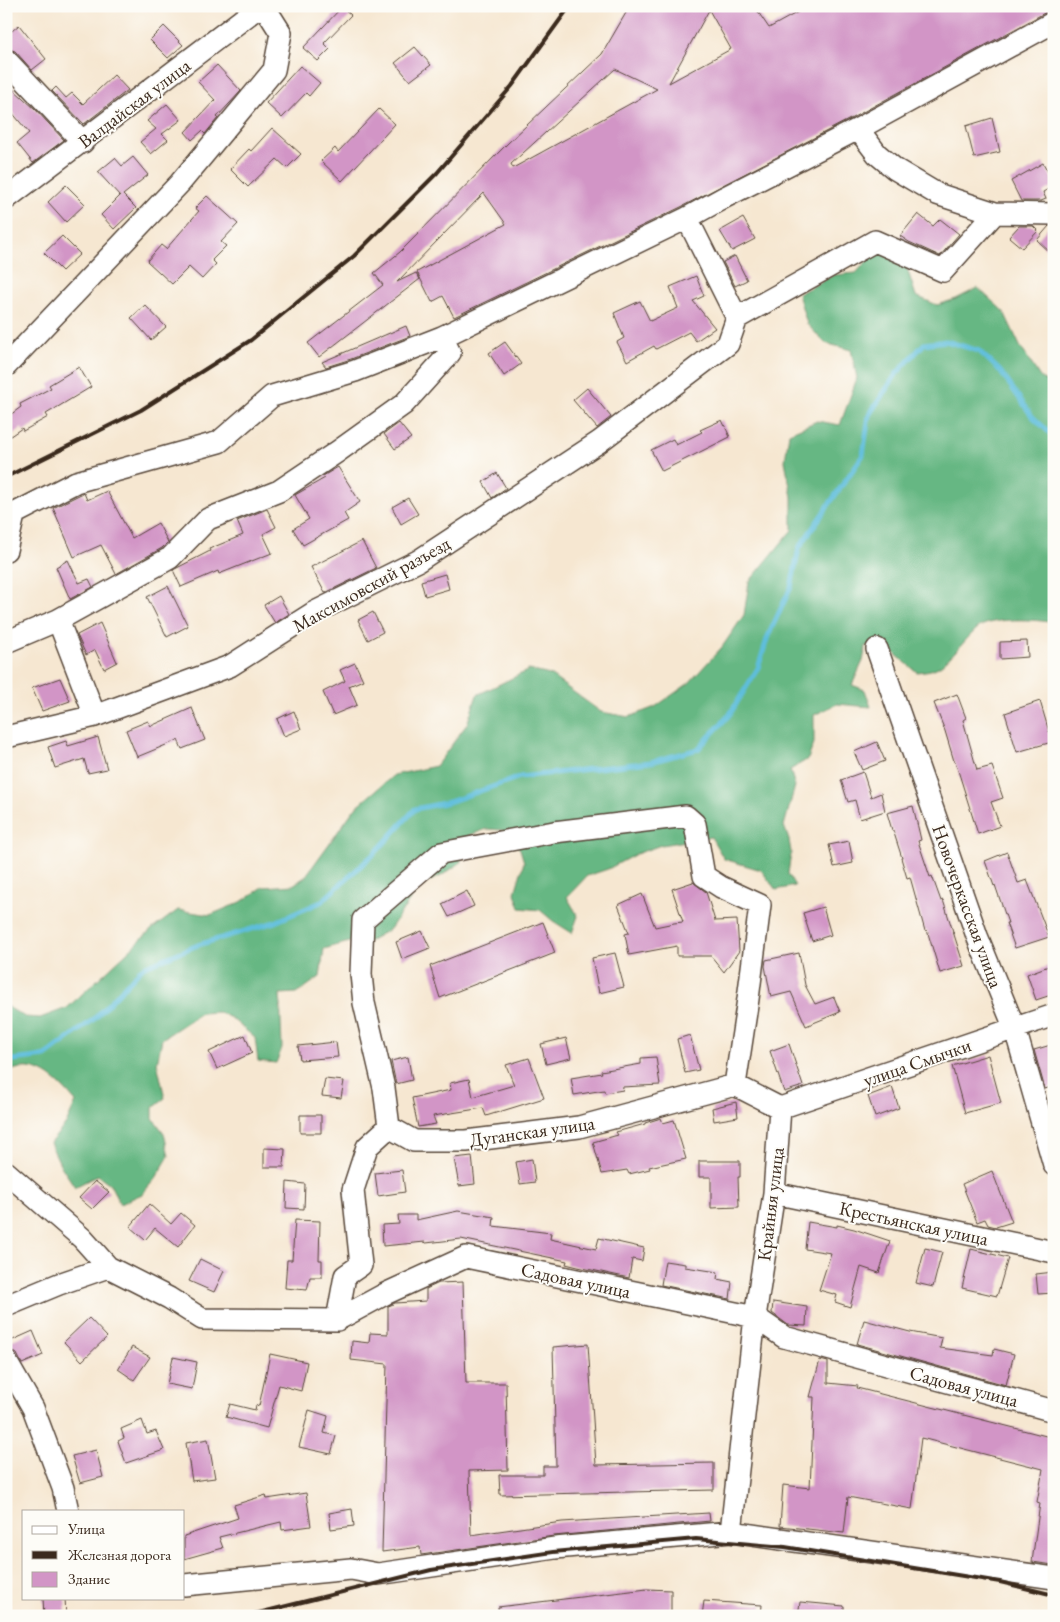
<svg xmlns="http://www.w3.org/2000/svg" width="1060" height="1622" font-family="'EB Garamond',serif">
	<style>
		.forest { fill: #66b783; stroke: #507050 }
		.lines { fill: none; stroke-linecap: round; stroke-linejoin: round }
		.stream { stroke: #5ebedc; stroke-width: 5 }
		.building { fill: #d295c6; fill-rule: evenodd }
		.minor-casing { stroke: #574639; stroke-width: 24 }
		.minor { stroke: #fff; stroke-width: 21 }
		.rail { stroke: #3b2a1e; stroke-width: 4 }
		.labels { text-anchor: middle; stroke-width: 4; stroke-linejoin: round; paint-order: stroke }
		.street-label { font-size: 19px; fill: #3b2a1e; stroke: #fdfcf7 }
	</style>
	<rect width="100%" height="100%" fill="#fdfcf7"/>
	<filter id="ink" filterUnits="userSpaceOnUse"><feTurbulence type="fractalNoise" baseFrequency=".02" numOctaves="2"/><feDisplacementMap in="SourceGraphic" scale="10" xChannelSelector="R" yChannelSelector="G"/><feConvolveMatrix kernelMatrix="1 2 1 2 8 2 1 2 1" color-interpolation-filters="sRGB"/></filter>
	<filter id="wash" filterUnits="userSpaceOnUse"><feTurbulence type="fractalNoise" baseFrequency=".0096" numOctaves="4" result="noise"/><feDisplacementMap in="SourceGraphic" scale="20" xChannelSelector="R" yChannelSelector="G"/><feGaussianBlur stdDeviation="1.12" result="paint"/><feColorMatrix in="noise" values="0 0 0 0 0 0 0 0 0 0 0 0 0 0 0 0 0 1.4 0 .05"/><feComposite in="paint" operator="in"/></filter>
	<g filter="url(#wash)">
		<rect width="100%" height="100%" fill="#f6e7d1"/>
		<!-- forest -->
		<path class="forest" d="M882 245 906 265 916 296 937 305 956 299 978 288 1004 312 1020 346 1040 377 1054 388V623C1037 619 991 617 978 628 968 636 946 665 936 668 931 671 923 671 917 672L895 654 885 641 866 646 863 661 852 685 865 690 871 707 837 704 814 715V743L808 759 790 770 795 786 784 826 789 840 791 852 788 874 795 886 776 890 761 870 724 859 711 837 661 845 636 854 608 869 587 876 567 897 578 916 572 933 553 921 540 910 520 908 515 893 524 862 520 849 502 830 487 829 470 835 460 863 441 876 420 885 390 929 366 943 349 942 324 949 320 977 297 993 280 994 282 1048 276 1063 258 1061 255 1038 231 1018 218 1012 201 1013 162 1039 157 1063 165 1098 153 1107V1118L164 1133 169 1156 156 1178 142 1194 120 1204 110 1184 98 1175 75 1187 61 1166 50 1143 66 1124 76 1102C58 1081 36 1057 6 1073V1006L25 1017 40 1018 67 1008 151 930 178 910 210 915 241 902 263 887 293 885 305 877 355 808 394 775 436 766 467 724 477 695 529 670 550 675 601 712 629 717 655 707 689 683 722 647 744 615 749 582 792 530V497L785 461 789 433 817 421 840 425 857 378 851 350 825 343 807 324 798 294 834 275 856 273Z"/>
		<g class="lines">
			<!-- stream -->
			<path class="stream" d="M6 1058 13 1060 45 1056 94 1019 143 967 198 945 275 922 321 902 377 851 415 809 449 802 520 777 651 762 698 749 730 714 758 668 768 636 791 587 799 548 863 455 869 415 897 373 924 344 946 341 979 351 1000 371 1032 416 1054 437"/>
		</g>
		<g id="blocks">
			<!-- building -->
			<path class="building" d="M630 6H754L769 28 809 6H1054V10L1048 11 852 118 681 207 454 317 443 296 432 302 417 272 506 224 484 193 397 282 416 273 420 279 319 357 308 343 383 285 374 273 400 252 508 143 602 54ZM709 10 731 49 669 83ZM615 69 657 89 513 168 511 164Z
				M342 7 351 15 324 43 330 49 318 61 303 48Z
				M19 25 46 59 32 70 15 51 6 48V36Z
				M164 26 183 45 168 58 150 40Z
				M415 47 431 65 410 81 395 63Z
				M217 65 241 91 217 117 218 118 205 134 202 131 192 140 185 132 215 100 198 82Z
				M300 66 320 83 309 96 306 93 282 118 266 103Z
				M114 75 128 90 84 124 52 91 56 87 66 98 72 93 83 104Z
				M6 79 13 85 11 87 35 109 64 140 33 163 17 143 29 133 6 105Z
				M167 104 181 120 162 134 168 140 151 154 140 142 156 129 147 121Z
				M379 109 395 124 342 181 321 161 335 148 338 152Z
				M992 118 1000 152 974 158 966 126Z
				M272 128 301 154 287 168 277 159 248 187 230 169 249 149 251 151Z
				M133 157 148 175 123 195 136 208 114 229 101 215 120 196 98 172 115 158 122 166Z
				M1043 163 1054 182V186L1043 192 1046 199 1041 201H1021L1011 181Z
				M66 185 85 204 66 222 48 202Z
				M207 196 238 224 221 242 226 246 212 260 216 264 202 279 189 267 172 284 147 261 161 245 166 249 199 211 195 208Z
				M918 214 933 226 940 219 959 234 940 256 909 242 900 236Z
				M743 218 755 239 732 251 720 231Z
				M1019 226H1033L1038 231 1022 248 1009 237Z
				M1049 226H1054V256L1037 240Z
				M62 236 80 254 62 271 44 253Z
				M735 256 747 280 735 286 723 262Z
				M696 276 704 296 693 301 715 328 696 341 689 332 656 349 654 346 627 361 617 342 624 338 614 313 640 301 650 321 678 308 670 287Z
				M145 305 166 327 151 340 131 318Z
				M406 326 410 336 351 359 326 367 322 362Z
				M505 342 521 364 504 376 489 353Z
				M79 367 91 387 46 414 48 417 23 431 22 428 6 439V418L21 407 20 404 51 388 49 385Z
				M587 388 611 417 597 428 573 400Z
				M722 420 730 437 662 471 651 450 673 439 676 445 702 432 700 430Z
				M399 423 411 438 395 449 384 434Z
				M338 467 360 502 344 513 348 520 303 545 293 529 309 519 295 495 325 478 323 476Z
				M497 473 506 488 492 498 483 482Z
				M107 491 132 538 158 523 168 542 162 548 116 574 101 545 74 557 53 508 81 494 84 493 87 500Z
				M408 498 418 514 401 524 392 507Z
				M267 509 276 527 263 534 272 553 219 574 218 571 181 587 173 570 210 551 209 549 243 535 237 521Z
				M362 541 376 568 325 593 311 567Z
				M68 560 79 583 89 579 93 587 70 599 56 567Z
				M445 574 449 589 425 596 421 581Z
				M168 586 188 626 167 637 147 597Z
				M279 596 289 614 275 623 264 605Z
				M373 612 383 632 368 640 358 620Z
				M100 623 117 662 104 669 95 650 86 655 77 635Z
				M1027 641 1028 657 1000 659V642Z
				M355 663 363 680 349 686 357 705 333 715 323 692 345 681 340 670Z
				M60 678 70 701 42 711 32 688Z
				M957 694 966 718 963 720 977 770 992 766 1003 798 991 802 1000 826 978 834 955 761H954L945 731 934 703Z
				M1040 701 1052 742 1017 752 1005 713Z
				M192 708 205 740 182 749 178 740 137 757 126 730 148 721 151 726Z
				M294 711 301 729 284 736 277 719Z
				M98 737 107 769 88 773 84 759 55 768 48 747 66 741 68 746Z
				M877 742 885 761 862 770 854 752Z
				M863 772 871 797 881 793 885 811 860 819 855 800 848 802 841 780Z
				M913 806 921 840 918 841 930 877 932 876 941 901 943 900 964 966 940 973 927 930 925 931 910 877 907 878 901 858H902L893 830H892L887 813Z
				M849 841 853 863 834 867 829 845Z
				M1007 852 1018 883 1027 880 1049 937 1015 948 1006 923H1008L995 885 994 886 985 861Z
				M693 882 706 892 715 921 737 920 739 951 724 972 711 956H677V946L629 955 625 934 629 933 618 905 642 894 655 927 674 923 683 922 672 889Z
				M467 891 474 906 449 917 442 904Z
				M823 907 831 935 812 941 803 913Z
				M543 922 555 953 440 998 430 966Z
				M422 931 430 948 402 959 396 942Z
				M615 953 624 987 599 993 592 958Z
				M799 953 805 985 815 1004 834 997 840 1012 806 1026 791 992 771 997 765 966 766 960Z
				M1054 964V994L1036 1000 1027 974Z
				M245 1035 252 1053 217 1069 209 1052Z
				M690 1035 699 1070 685 1073 677 1039Z
				M566 1038 571 1058 546 1064 541 1044Z
				M336 1042 338 1057 300 1060 298 1046Z
				M789 1044 803 1086 784 1092 770 1051Z
				M1054 1044V1086L1045 1089 1034 1050Z
				M988 1055 1001 1103 965 1113 952 1066Z
				M408 1057 412 1080 396 1084 391 1061Z
				M656 1057 660 1085 622 1087 623 1090 605 1093 604 1090 574 1095 571 1078 602 1073 601 1071 641 1064V1058Z
				M529 1058 544 1098 486 1116 483 1108 433 1116 436 1124 418 1127 412 1098 451 1090 450 1083 469 1079 473 1097 514 1085 506 1065Z
				M325 1079 344 1081 341 1098 322 1096Z
				M892 1087 899 1108 875 1117 868 1096Z
				M736 1102 738 1117 714 1121 712 1108Z
				M300 1115H321V1133H300Z
				M661 1118 663 1123 674 1120 686 1159 649 1167 650 1169 629 1174 627 1170 602 1174 593 1142 618 1135 616 1132 645 1124V1123Z
				M264 1148 285 1149 284 1167H264Z
				M472 1156 475 1184 459 1186 454 1158Z
				M532 1159 535 1182 520 1184 516 1162Z
				M699 1161H740V1177H738L739 1207 711 1208V1177H699Z
				M402 1170 405 1192 378 1196 375 1173Z
				M992 1171 1012 1222 996 1227 988 1225 985 1219 977 1222 962 1184Z
				M95 1181 109 1192 92 1209 79 1198Z
				M287 1182 305 1184 304 1209 286 1208Z
				M149 1204 171 1224 181 1213 195 1225 178 1247 155 1228 145 1240 130 1227Z
				M458 1211 494 1217 493 1226 551 1233 550 1239 596 1249 599 1238 644 1248 642 1261 632 1259 629 1278 578 1267 566 1264 567 1261 461 1239 426 1243 425 1242 383 1246 382 1225 399 1224 398 1215H416V1220Z
				M295 1220 320 1221 319 1260H322V1277H310L307 1290 285 1288 287 1260H292Z
				M808 1222 837 1227V1225L854 1229 890 1241 879 1273 861 1267 850 1307 835 1302 837 1295 819 1290 831 1253 805 1249Z
				M925 1248 942 1252 933 1287 916 1283Z
				M971 1249 1008 1258 997 1296 962 1288Z
				M200 1259 224 1271 214 1292 189 1281Z
				M665 1261 685 1264V1267L718 1272 717 1279 732 1282 730 1299 661 1285Z
				M1054 1272V1293L1038 1294 1036 1274Z
				M463 1282 466 1383H506L508 1470 469 1471 471 1535 562 1522 709 1513 710 1521 554 1536 421 1555 420 1547 382 1552 387 1364 351 1360 352 1341 369 1343 370 1333 388 1334V1306L391 1305 395 1303 426 1301V1289L439 1283Z
				M773 1302 807 1307 806 1326 788 1325 772 1313Z
				M89 1318 107 1337 82 1361 64 1342Z
				M864 1320 910 1332 942 1338 940 1348 993 1355 994 1349 1014 1354 1006 1385 857 1344Z
				M33 1331 43 1355 22 1364 17 1354 9 1349 6 1343Z
				M588 1344 596 1465 714 1463V1490L500 1495 499 1475H543V1466H556L553 1347Z
				M132 1347 150 1357 134 1380 118 1369Z
				M270 1354 307 1362 301 1391 279 1385 267 1428 226 1417 230 1404 255 1410 256 1405 259 1406Z
				M173 1357 197 1362 192 1389 167 1384Z
				M820 1360 828 1362V1383L858 1386 857 1388 1054 1438V1565L1032 1562 1040 1503 1037 1502 1043 1469 921 1438 912 1509 848 1497 844 1533 780 1526 783 1485 810 1488 814 1397H810Z
				M309 1410 328 1416 324 1433 336 1436 331 1454 299 1447Z
				M142 1420 147 1434 156 1431 164 1450 126 1463 118 1441 124 1438 121 1429Z
				M208 1439 215 1478 192 1481 186 1443Z
				M96 1450 103 1477 80 1483 72 1456Z
				M306 1493 311 1526 282 1530 281 1522 219 1537 223 1548 184 1559V1536L238 1518 234 1505 266 1495 267 1499Z
				M352 1509 354 1526 331 1529 329 1513Z
				M647 1589 671 1590V1616H499L498 1607Z
				M43 1598H65L66 1616H44Z
				M704 1601 762 1605 761 1616H702Z
				M800 1602 844 1606V1616H798Z"/>
		</g>
	</g>
	<g filter="url(#ink)">
		<use href="#blocks" fill-opacity="0" stroke="#574639" stroke-width="1"/>
		<g class="lines">
			<defs>
				<path id="minor" d="M6 60 83 142
					M858 129 877 154 895 169 937 194 995 213
					M6 199 260 6
					M687 218 737 318
					M6 366 180 183 274 70 281 33 264 6
					M6 518 76 482 219 442 272 396 355 371 442 337 687 218 725 197 858 129 1054 22
					M6 550 14 515
					M58 620 95 716
					M6 642 58 620 170 558 208 519 279 491 337 452 404 404 450 353 442 337
					M877 649 977 936 1015 1029 1054 1165
					M6 737 95 716 230 666 313 613 418 561 599 442 728 344 737 318 875 241 943 271 995 213 1054 214
					M780 1108 1054 1015
					M389 1127 414 1141H466L579 1127 735 1085
					M6 1172 82 1238 108 1267 169 1298 202 1319 337 1320 385 1294 466 1257 755 1317 784 1337 1054 1411
					M774 1193 1054 1252
					M6 1306 59 1284 108 1267
					M337 1320 345 1276 361 1265 353 1190 367 1147 389 1127 384 1088 364 1003 361 974 363 920 441 853 554 832 686 816 695 824 704 876 721 887 760 905 748 999 735 1085 780 1108 774 1193 755 1317 731 1532
					M6 1361 33 1408 63 1488 68 1511
					M184 1585 351 1569 378 1574 555 1548 731 1532 1054 1578"/>
			</defs>
			<!-- minor casing -->
			<use href="#minor" class="minor-casing"/>
			<!-- minor -->
			<use href="#minor" class="minor"/>
			<!-- rail -->
			<path class="rail" d="M6 477 141 410 251 340 354 256 437 173 512 86 570 6
				M246 1616 431 1570 553 1552 696 1539 785 1547 1000 1582 1054 1595"/>
		</g>
	</g>
	<g class="labels">
		<!-- street labels -->
		<g class="street-label">
			<text transform="translate(134 103) rotate(-37)" y="7">Валдайская улица</text>
			<text transform="translate(371 584) rotate(-29)" y="7">Максимовский разъезд</text>
			<text transform="translate(968 906) rotate(70)" y="7">Новочеркасская улица</text>
			<text transform="translate(917 1062) rotate(-19)" y="7">улица Смычки</text>
			<text transform="translate(532 1131) rotate(-8)" y="7">Дуганская улица</text>
			<text transform="translate(770 1204) rotate(-83)" y="7">Крайняя улица</text>
			<text transform="translate(914 1223) rotate(12)" y="7">Крестьянская улица</text>
			<text transform="translate(576 1280) rotate(12)" y="7">Садовая улица</text>
			<text transform="translate(964 1386) rotate(15)" y="7">Садовая улица</text>
		</g>
	</g>
	<!-- margin -->
	<rect width="1060" height="1622" fill="none" stroke="#fdfcf7" stroke-width="25"/>
	<!-- legend -->
	<rect x="22" y="1510" width="162" height="90" fill="#fdfcf7" stroke="#afa8a0"/>
	<rect x="32" y="1526" width="25" height="8" fill="#ffffff" stroke="#afa8a0"/>
	<text x="68" y="1534" font-size="15" fill="#3b2a1e">Улица</text>
	<rect x="32" y="1551" width="25" height="8" fill="#3b2a1e" stroke="#afa8a0"/>
	<text x="68" y="1560" font-size="15" fill="#3b2a1e">Железная дорога</text>
	<rect x="32" y="1572" width="25" height="15" fill="#d295c6" stroke="#afa8a0"/>
	<text x="68" y="1584" font-size="15" fill="#3b2a1e">Здание</text>
</svg>
